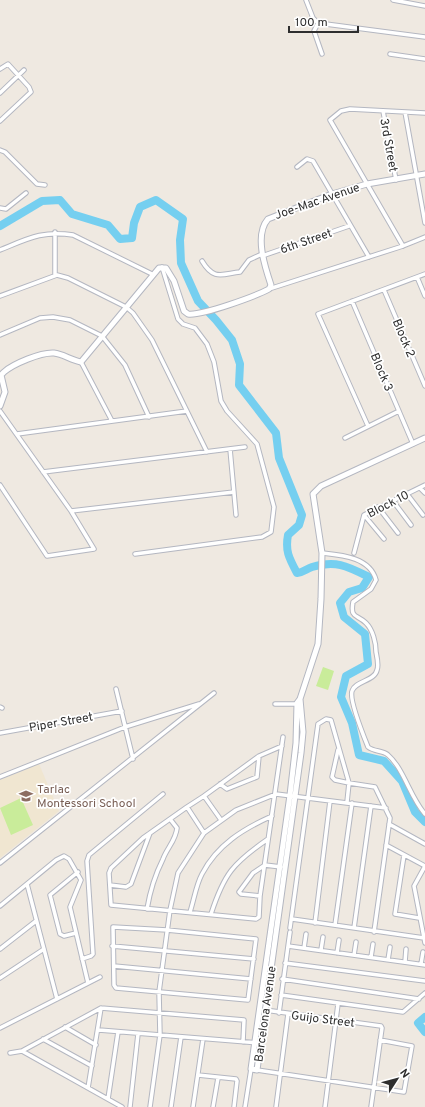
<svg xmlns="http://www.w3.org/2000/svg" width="425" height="1107" font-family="Overpass,sans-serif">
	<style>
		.education { fill: #f0e6d1 }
		.pitch { fill: #c9ec9a }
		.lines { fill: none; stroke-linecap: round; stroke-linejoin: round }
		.river { stroke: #75cff0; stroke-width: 8 }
		.street-casing { stroke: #b4b7c1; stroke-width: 5.5 }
		.secondary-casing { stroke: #b4b7c1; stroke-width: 7 }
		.street { stroke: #fff; stroke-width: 3.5 }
		.secondary { stroke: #fff; stroke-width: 5 }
		.labels { text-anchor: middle; stroke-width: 3.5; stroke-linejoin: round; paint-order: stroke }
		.street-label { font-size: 12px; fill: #2e2e2e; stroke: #fff }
		.education-label { font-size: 12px; fill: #785e54; stroke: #fff; text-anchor: start }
	</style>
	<rect width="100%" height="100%" fill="#efe9e1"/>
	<!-- education -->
	<path class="education" d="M39 764 59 811 0 858V780Z"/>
	<!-- pitch -->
	<path class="pitch" d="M323 667 334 671 328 690 316 686Z
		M21 798 33 825 11 835 0 808Z"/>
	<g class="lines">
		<!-- river -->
		<path class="river" d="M0 226 42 201 60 200 72 214 108 225 120 239 132 238 134 223 140 207 156 200 183 219 180 240 181 263 198 301 216 320 232 340 240 364 239 385 276 433 279 458 302 515 299 525 288 535C285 551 289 558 297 573 304 572 306 569 312 567 336 560 347 566 369 577L362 588 349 592 340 603 344 617 365 634 368 664 346 676 341 697 352 723 359 755 384 761 402 781 415 812 425 822
			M425 1017 418 1023 425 1032"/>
		<defs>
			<path id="street" d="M306 0 313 18 318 23 425 37
				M393 0 425 6
				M318 23 314 31 322 54
				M390 54 425 59
				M0 69 8 64 29 87 31 92 0 121
				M0 93 24 70
				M383 111 396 180
				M405 112 425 223
				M0 150 5 152 37 184 45 185
				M297 167 307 159 313 161 369 257
				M0 208 6 209 26 193
				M403 246 330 120 341 111 350 109 425 113
				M0 250C27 239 43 230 73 235L152 274
				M262 256 349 226
				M202 261C214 281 222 274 240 272L249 260 262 254
				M55 275V232
				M417 277 425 296
				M269 289 403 246 425 237
				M384 290 425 386
				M0 296 57 275 68 278 126 307 133 313 152 340 207 452
				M352 301 413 444
				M0 335 40 318 53 317 70 320 102 336 125 365 149 417
				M81 362 112 421
				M0 411 71 511 94 549 47 556 0 485
				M368 426 318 314 425 274
				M17 434 187 411
				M345 438 399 411
				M230 449 236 515
				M43 472 245 447
				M420 488 425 493
				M407 494 423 515
				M393 501 411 525
				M378 507 398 533
				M71 511 234 492
				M364 515 384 539
				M322 553C341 555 370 557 376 580L371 589 353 602C350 619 357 614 366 623 373 630 376 643 376 652 377 657 379 665 377 670 375 681 355 681 352 691 349 700 364 737 368 747 374 752 383 750 388 755 404 769 410 797 425 814
				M354 553 364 515 425 485
				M135 554 262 537 271 532 274 507 257 444 227 411 221 401 214 362 207 344 195 328 183 324 178 319 162 267
				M116 689 133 759
				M275 704H299
				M0 707 2 708
				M0 733 122 711
				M338 750 332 777 335 780 349 783 347 802
				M0 777 125 727 199 704
				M220 784 227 789 257 777 259 756
				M187 807 204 796
				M221 820 204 796 259 756 282 746
				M389 824 425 844
				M204 833 187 807 143 838 111 868 109 873 111 905 256 919 259 917 260 896 283 737
				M386 845 425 866
				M404 855 395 914 419 918
				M0 863 214 693
				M425 866 414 886 425 943
				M27 884 57 999
				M110 885 126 887 131 884 150 833
				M260 896 241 894 239 892 253 873 265 865 281 867
				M0 906 56 860 64 856 69 859 81 880 70 907 88 983
				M147 909C150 891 155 875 163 859 167 848 176 840 177 828L170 819
				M190 912C194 900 196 885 202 874 217 845 243 829 272 816
				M211 914C224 874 233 863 268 839
				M292 919 424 938
				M315 923 330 801
				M335 925 352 803
				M113 927 167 930 256 939 248 1000 116 988 114 985Z
				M290 928 318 724 326 719 331 720 349 783 375 787 390 818 374 932
				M354 928 371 806
				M76 933 64 936 60 934 50 895 78 872
				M112 946 254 959
				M288 946 290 932
				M304 948 306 934
				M0 949 36 921
				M321 950 323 937
				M337 953 339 940
				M354 955 356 942
				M371 957 373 944
				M82 959 91 956 93 954 87 861 89 855 163 794
				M388 960 390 947
				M405 962 406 949
				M285 963 425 981
				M421 964 423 952
				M114 966 251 979
				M0 978 44 949
				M282 979 419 999
				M281 995 403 1012 425 993
				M265 1010 381 1026 382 1028 371 1107
				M279 1013 288 946 425 965
				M65 1027 96 1045
				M0 1028 100 977
				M99 1030 260 1043
				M43 1039 92 1066
				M22 1051 122 1107
				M10 1053 22 1051 101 1008 244 1020 243 1042
				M257 1070 404 1092 412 1046 380 1040
				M198 1075 236 1079 237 1081 234 1107
				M88 1088 101 1008
				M108 1099 118 1032
				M130 1107 138 1034
				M150 1107 160 1035 159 992 170 910 178 873 204 833 236 810 276 794 386 808
				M171 1107 181 1037
				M193 1107 203 1039
				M213 1107 218 1078
				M245 1107 251 1069
				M276 1107 288 1014
				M325 1107 338 1004"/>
			<path id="secondary" d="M0 406 5 392 1 375 4 372C13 364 41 352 54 353 63 354 71 360 81 362L159 268H166L174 281 184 311 188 314C202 316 256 296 269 289L271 285C265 267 254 235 268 219L332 194 367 184 425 174
				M300 699 303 732 301 753 257 1070 251 1069 290 795 296 743 297 703 300 699 318 644 321 599 322 553 313 494 321 486 425 438"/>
		</defs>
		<!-- street casing -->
		<use href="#street" class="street-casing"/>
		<!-- secondary casing -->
		<use href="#secondary" class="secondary-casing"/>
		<!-- street -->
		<use href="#street" class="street"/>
		<!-- secondary -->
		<use href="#secondary" class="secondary"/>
	</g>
	<!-- icons -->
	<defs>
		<symbol id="school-bare" viewBox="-9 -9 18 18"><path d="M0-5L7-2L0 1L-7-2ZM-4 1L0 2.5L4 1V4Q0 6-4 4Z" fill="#8d6e63" stroke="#fff" stroke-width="2.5" paint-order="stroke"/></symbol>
	</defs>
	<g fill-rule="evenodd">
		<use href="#school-bare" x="16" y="786" width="20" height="20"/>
	</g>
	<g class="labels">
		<!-- street labels -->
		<g class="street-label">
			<text transform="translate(389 145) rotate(80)" y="4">3rd Street</text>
			<text transform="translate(317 201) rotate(-19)" y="4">Joe-Mac Avenue</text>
			<text transform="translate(306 241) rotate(-19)" y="4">6th Street</text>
			<text transform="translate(404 338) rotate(67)" y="4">Block 2</text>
			<text transform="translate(382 372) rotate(67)" y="4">Block 3</text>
			<text transform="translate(388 504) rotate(-27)" y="4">Block 10</text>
			<text transform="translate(61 722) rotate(-10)" y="4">Piper Street</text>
			<text transform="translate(265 1014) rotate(-82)" y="4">Barcelona Avenue</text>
			<text transform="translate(323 1019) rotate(7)" y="4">Guijo Street</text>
		</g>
		<!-- education labels -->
		<g class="education-label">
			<text x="37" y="793">Tarlac<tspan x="37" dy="14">Montessori School</tspan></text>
		</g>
	</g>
	<!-- north arrow -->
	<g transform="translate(397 1079) rotate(54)" stroke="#ffffff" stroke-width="3" paint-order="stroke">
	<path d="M0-3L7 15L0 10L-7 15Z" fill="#2e2e2e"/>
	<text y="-6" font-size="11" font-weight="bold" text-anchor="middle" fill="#2e2e2e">N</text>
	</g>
	<!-- scale -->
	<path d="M289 26v6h69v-6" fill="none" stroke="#2e2e2e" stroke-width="2"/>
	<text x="295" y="26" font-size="12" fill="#2e2e2e" stroke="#ffffff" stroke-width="3" paint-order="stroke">100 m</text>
</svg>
